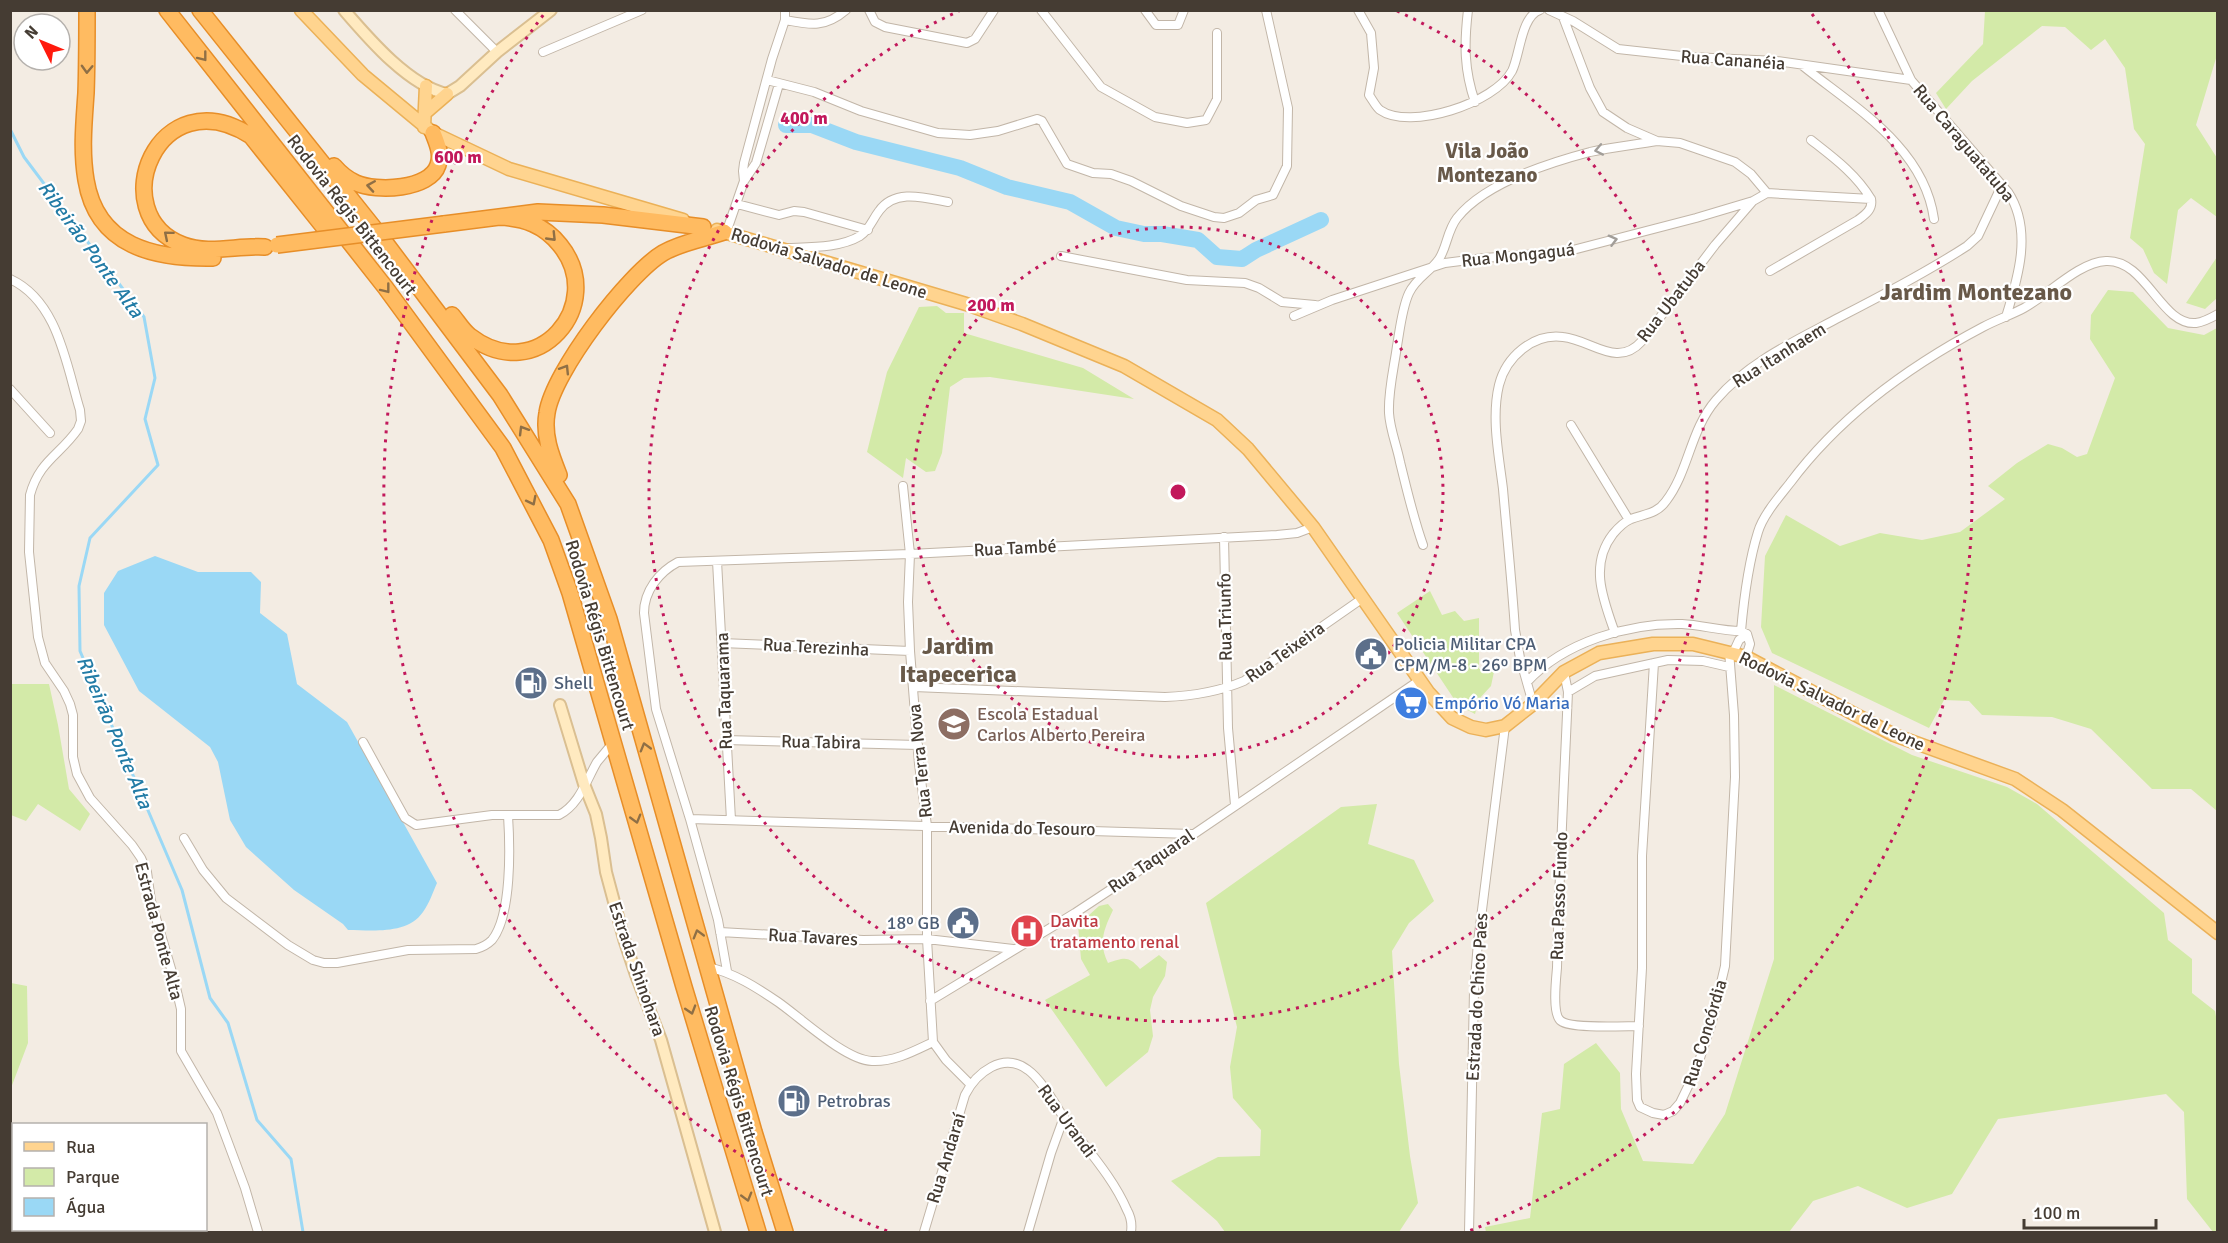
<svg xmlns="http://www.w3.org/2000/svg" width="2228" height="1243" font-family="Signika,sans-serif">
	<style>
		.green { fill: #d3eaa8 }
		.water { fill: #9ad8f5 }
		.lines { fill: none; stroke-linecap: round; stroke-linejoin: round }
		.stream { stroke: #9ad8f5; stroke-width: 3 }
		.river { stroke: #9ad8f5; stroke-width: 16 }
		.street-casing { stroke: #c2b6a8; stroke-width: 10 }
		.secondary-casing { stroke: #dabf91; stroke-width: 14 }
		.primary-casing { stroke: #ebb158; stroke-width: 15 }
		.highway-casing { stroke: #e78e28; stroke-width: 18 }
		.street { stroke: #fff; stroke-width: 8 }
		.secondary { stroke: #ffeac0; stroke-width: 10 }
		.primary { stroke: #ffd48f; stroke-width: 12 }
		.highway { stroke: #ffbb61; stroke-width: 15 }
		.highway-bridge-casing { stroke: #e78e28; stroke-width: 18; stroke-linecap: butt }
		.highway-bridge { stroke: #ffbb61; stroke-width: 15 }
		.oneway { stroke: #8f6f45 }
		.oneway2 { stroke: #a29e99 }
		.ring { fill: none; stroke: #c2185b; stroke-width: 3; stroke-dasharray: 3 6 }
		.labels { text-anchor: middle; stroke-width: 4.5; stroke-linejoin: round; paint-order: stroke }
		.street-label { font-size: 18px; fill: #453c33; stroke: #fff }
		.service-label { font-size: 18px; fill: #4e5e75; stroke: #fff; text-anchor: start }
		.shop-label { font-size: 18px; fill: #366cbe; stroke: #fff; text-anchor: start }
		.education-label { font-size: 18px; fill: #785e54; stroke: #fff; text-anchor: start }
		.health-label { font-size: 18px; fill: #be3a42; stroke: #fff; text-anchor: start }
		.water-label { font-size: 20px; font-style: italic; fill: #237ca6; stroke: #fff }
		.quarter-label { font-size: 21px; font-weight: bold; fill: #685949; stroke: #fff }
		.district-label { font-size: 24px; font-weight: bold; fill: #685949; stroke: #fff }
		.centre { fill: #c2185b; stroke: #fff; stroke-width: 3 }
		.ring-label { font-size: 18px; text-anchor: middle; font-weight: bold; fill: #c2185b; stroke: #fff; stroke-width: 4.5; stroke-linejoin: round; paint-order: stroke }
	</style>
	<rect width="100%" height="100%" fill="#f3ece3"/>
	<!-- green -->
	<path class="green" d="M1985 11H2217V55L2196 125 2217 158V217L2191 198 2178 210 2167 284 2154 273 2143 249 2130 238 2145 144 2134 129 2125 68 2105 39 2091 50 2065 27 2042 26 1972 81 1946 109 1936 93 1983 44Z
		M2217 257V298L2205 309 2186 303Z
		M2108 290 2133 292 2168 328 2204 335 2217 328V811L2191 789H2152L2091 729 2052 717 1982 715 1969 701 1944 700 1929 728 1772 653 1761 627 1765 556 1786 515 1840 546 1880 533 1922 540 1960 532 2005 499 1988 486 2017 463 2048 444 2062 448 2077 457 2087 454 2115 378 2090 339 2091 315Z
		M937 306 946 313H964V333L1083 368 1134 399 990 377 964 378 950 387 942 453 935 471 926 472 906 458 903 478 867 452 887 372 919 307Z
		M1430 591 1442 615 1455 611 1464 621 1479 618V669L1495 667 1491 686 1479 699 1475 714 1458 705 1397 613Z
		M10 684H49L58 725 69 789 90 814 80 831 38 804 26 821 11 815Z
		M1774 685 1912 755 2007 787 2037 804 2164 913 2168 940 2192 959V993L2215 1011 2217 1022V1232H2213L2187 1199 2184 1112 2166 1094 1998 1119 1952 1194 1907 1208 1858 1186 1813 1201 1789 1232H1486L1485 1227 1530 1218 1542 1113 1560 1109 1564 1064 1596 1043 1620 1073 1621 1109 1643 1161 1693 1164 1725 1114 1774 959Z
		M1377 804 1368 844 1414 860 1434 901 1409 923 1392 951 1399 1064 1410 1156 1418 1203 1399 1232H1225L1217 1221 1171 1181 1218 1157 1260 1156 1261 1130 1233 1098 1230 1067 1237 1027 1206 903 1341 807Z
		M1108 904 1113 910C1104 929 1098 943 1108 963 1124 958 1128 955 1140 969L1159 955 1167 962 1165 976 1153 997 1150 1010 1153 1036 1148 1052 1106 1087 1045 1000 1090 975 1081 959 1078 925 1099 906Z
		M11 983 27 986 28 1043 11 1088Z"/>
	<!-- water -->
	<path class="water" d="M155 556 198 572H251L261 582 260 613 287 634 297 684 347 722 437 883C433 892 429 904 423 912 407 935 372 930 348 930L343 924 294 890 246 847 230 820 218 762 210 747 139 691 104 625V593L118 571Z"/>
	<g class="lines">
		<!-- stream -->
		<path class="stream" d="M10 129 24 157 144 317 155 378 145 419 158 465 90 538 79 586 80 651 182 890 210 998 228 1023 257 1120 291 1159 303 1232"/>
		<!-- river -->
		<path class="river" d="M786 125H812L856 142 960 168 1007 187 1070 202 1116 228 1144 234H1162L1198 240 1217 257 1242 259 1256 250 1321 220"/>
		<defs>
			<path id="street" d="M455 10 497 52
				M869 10 875 22 885 27 967 43 975 39 994 10
				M1041 10 1101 87 1155 117 1187 123 1206 120 1217 99V33
				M1145 10 1156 25H1178L1184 10
				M1358 10 1371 33 1374 68 1369 95C1372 99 1376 107 1380 110 1410 131 1495 103 1512 71 1520 55 1521 16 1540 10
				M1468 10C1464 44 1464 70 1475 102
				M1549 10 1573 21 1618 49 1691 57 1777 61 1911 80
				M1878 10 1911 80 2008 192C2033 230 2018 278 2006 317
				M1563 17 1590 88 1603 112 1627 128 1657 141 1680 143 1735 162 1751 174 1767 193
				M785 20C811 25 825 28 846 10
				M543 52 642 10
				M1803 66C1855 108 1924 147 1934 219
				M767 80 814 92 861 111 938 133 970 135 998 131 1037 119 1042 121 1067 164 1093 173 1111 174 1131 181 1181 206 1214 217 1224 218 1239 213 1256 200 1273 195 1287 166 1288 108 1266 10
				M1811 140C1834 158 1856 174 1871 199
				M744 181 756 163 779 84
				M1767 193 1871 199C1873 209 1866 214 1858 220L1770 271
				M737 204 779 215 794 211 804 212 868 230
				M726 233 744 181 743 171 744 163 772 59 785 20V10
				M787 248C810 247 840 248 860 236 870 229 872 220 879 211 895 188 926 198 948 202
				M1061 256 1187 280 1245 283 1259 288 1282 302 1315 305
				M10 279C58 301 66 364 80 410L81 421 78 429C60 455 39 461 30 495L29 552 38 637 45 663 64 691 70 704 73 715V757L77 774 90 798 132 845 141 858 147 872 151 901 174 979 181 1009V1051L217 1113 245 1188 258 1232
				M1294 316 1332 300 1445 263 1484 258 1565 252 1696 218 1753 201
				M10 389 50 433
				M1571 425 1629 520
				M903 486 910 554 908 602 910 651 919 764 927 826V939L933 1042 946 1060 970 1084
				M1224 537 1228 728 1235 805
				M1423 545C1413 517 1407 490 1400 462 1397 446 1390 430 1389 413 1388 391 1394 368 1397 346 1400 329 1402 308 1409 293 1416 278 1430 272 1439 259 1447 247 1447 231 1457 218 1484 184 1548 163 1590 152 1611 147 1634 145 1657 141
				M717 561 731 820
				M1615 633C1603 599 1589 565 1613 534 1618 528 1624 522 1631 519 1644 514 1657 514 1666 501 1689 471 1690 430 1716 400 1748 362 1797 340 1840 317 1883 295 1927 272 1967 246L1978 236 2002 185
				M722 643 910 651
				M1733 653 1739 640 1747 634
				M1746 657 1750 644 1747 634 1741 631C1744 597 1748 564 1758 532 1763 515 1779 497 1790 483 1840 416 1909 366 1983 327 1996 320 2011 315 2024 308 2048 295 2079 262 2106 261 2146 259 2161 326 2196 323 2204 322 2211 318 2218 314
				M1654 663 1642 856V968L1636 1074 1637 1100 1640 1107 1653 1113 1664 1115 1673 1111 1680 1103 1696 1070 1711 1025 1725 966 1735 777 1734 715 1729 651
				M1564 672 1568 692C1564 784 1559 876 1557 968 1556 979 1552 1015 1561 1021 1571 1029 1624 1026 1639 1026
				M1527 682C1564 642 1628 623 1682 624 1702 625 1721 631 1741 631
				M914 687 1165 697C1193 696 1218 692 1244 681L1363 598
				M1568 692 1595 676 1668 660 1703 661 1729 667
				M1533 704 1520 658 1515 630C1512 583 1507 536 1503 489 1499 456 1491 418 1499 385 1506 357 1533 333 1563 337 1592 340 1617 369 1642 341L1715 245 1753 201 1767 193
				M725 740 918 745
				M363 742 405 818 416 825 492 815H559C579 805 586 781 597 762 602 756 607 750 612 744
				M690 819 656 709 644 613C644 591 659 572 678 562L910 554 1277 535 1297 533 1313 527
				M184 838 203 870 226 898 288 945 313 960 324 963H337L408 950 476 949C483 947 487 945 492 940 512 915 510 846 508 815
				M720 932 863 940 927 939 1013 949
				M708 967C734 973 756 987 778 1002 801 1018 845 1060 872 1061 894 1062 914 1051 933 1042
				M727 971 718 920 690 819 1192 834
				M930 1001 1075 913 1169 851 1420 680
				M924 1232 965 1095C976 1073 1003 1051 1028 1070 1041 1079 1055 1104 1064 1118 1085 1147 1113 1177 1127 1210 1131 1217 1132 1225 1131 1232
				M1028 1232 1051 1153 1064 1117
				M1469 1232 1474 991 1478 942 1505 726"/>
			<path id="secondary" d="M344 10C369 39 409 86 447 94L460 86 497 52 551 10
				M560 705 584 784 596 814 601 838 606 872 624 939 636 975 661 1040 715 1232"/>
			<path id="primary" d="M301 10 363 75 433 133 509 169 683 220
				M425 113 447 94
				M424 127 426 86
				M717 230 966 304 1022 324 1124 366 1217 420 1248 449 1313 527 1428 692 1452 718 1471 727 1486 730 1505 726 1533 704 1564 672 1599 653 1653 644H1693L1746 657 1894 735 2015 779 2062 810 2218 933"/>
			<path id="highway" d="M87 10C87 38 87 65 86 93 84 122 81 151 86 180 97 247 155 259 213 258
				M167 10 385 287 503 448 551 540 570 593 684 987 758 1232
				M200 10 378 233 500 395 568 504 609 619 754 1132 785 1232
				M334 166C340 173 347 179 356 183 376 192 430 190 438 165 442 154 437 143 433 133
				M444 224 538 212 603 215 703 227
				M265 247C238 245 209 255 183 245 102 214 158 76 251 136L330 235
				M452 315C458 322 463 331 470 336 537 388 608 304 560 245 544 225 524 218 499 217
				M559 475C551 455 543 435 547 413 553 372 628 274 663 253 682 242 704 239 724 232"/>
		</defs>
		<!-- street casing -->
		<use href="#street" class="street-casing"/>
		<!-- secondary casing -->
		<use href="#secondary" class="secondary-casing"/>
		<!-- primary casing -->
		<use href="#primary" class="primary-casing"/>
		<!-- highway casing -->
		<use href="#highway" class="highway-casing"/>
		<!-- street -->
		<use href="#street" class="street"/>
		<!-- secondary -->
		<use href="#secondary" class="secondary"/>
		<!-- primary -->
		<use href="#primary" class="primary"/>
		<!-- highway -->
		<use href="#highway" class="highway"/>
		<defs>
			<path id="highway-bridge" d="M277 245 444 224"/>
		</defs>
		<!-- highway-bridge casing -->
		<use href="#highway-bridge" class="highway-bridge-casing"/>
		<!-- highway-bridge -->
		<use href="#highway-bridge" class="highway-bridge"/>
	</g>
	<!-- one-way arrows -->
	<defs><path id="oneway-chevron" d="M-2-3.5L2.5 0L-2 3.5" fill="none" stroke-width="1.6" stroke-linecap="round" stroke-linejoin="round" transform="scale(1.5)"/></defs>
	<g class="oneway">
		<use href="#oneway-chevron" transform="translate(203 57) rotate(52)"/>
		<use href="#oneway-chevron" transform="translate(87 69) rotate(92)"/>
		<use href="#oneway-chevron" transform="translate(371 186) rotate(-171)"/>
		<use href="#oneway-chevron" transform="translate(168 235) rotate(-140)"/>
		<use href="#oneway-chevron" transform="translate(552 237) rotate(46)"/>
		<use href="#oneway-chevron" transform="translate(386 289) rotate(52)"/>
		<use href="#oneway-chevron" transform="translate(565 369) rotate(-58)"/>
		<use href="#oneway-chevron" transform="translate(523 430) rotate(-121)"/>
		<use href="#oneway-chevron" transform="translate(532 501) rotate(63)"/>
		<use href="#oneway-chevron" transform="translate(645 747) rotate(-106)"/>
		<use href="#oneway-chevron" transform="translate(636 819) rotate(74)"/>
		<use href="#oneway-chevron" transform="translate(698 934) rotate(-106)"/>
		<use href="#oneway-chevron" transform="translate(691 1010) rotate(73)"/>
		<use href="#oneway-chevron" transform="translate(747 1197) rotate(74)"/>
	</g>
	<g class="oneway2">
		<use href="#oneway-chevron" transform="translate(1599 150) rotate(169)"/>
		<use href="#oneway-chevron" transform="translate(1613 240) rotate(-15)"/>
	</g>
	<!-- distance rings -->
	<g class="ring">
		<circle cx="1178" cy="492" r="265"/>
		<path d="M1397 11A529 529 0 1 1 959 11"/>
		<path d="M887 1231A794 794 0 0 1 544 14M1812 14A794 794 0 0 1 1469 1231"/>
	</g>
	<!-- icons -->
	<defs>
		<symbol id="civic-disc" viewBox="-11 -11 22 22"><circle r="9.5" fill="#5c6f8a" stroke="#fff"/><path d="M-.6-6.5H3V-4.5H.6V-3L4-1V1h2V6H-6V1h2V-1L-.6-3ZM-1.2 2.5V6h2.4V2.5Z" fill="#fff"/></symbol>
		<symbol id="fuel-disc" viewBox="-11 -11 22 22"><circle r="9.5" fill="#5c6f8a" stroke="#fff"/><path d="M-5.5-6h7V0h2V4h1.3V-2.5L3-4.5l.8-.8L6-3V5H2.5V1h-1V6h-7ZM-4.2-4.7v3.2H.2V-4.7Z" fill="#fff"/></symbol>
		<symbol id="supermarket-disc" viewBox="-11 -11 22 22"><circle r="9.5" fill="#3f7fe0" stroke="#fff"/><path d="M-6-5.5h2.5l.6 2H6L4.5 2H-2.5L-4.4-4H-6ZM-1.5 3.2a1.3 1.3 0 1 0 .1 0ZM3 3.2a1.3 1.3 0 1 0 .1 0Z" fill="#fff"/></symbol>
		<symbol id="school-disc" viewBox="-11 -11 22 22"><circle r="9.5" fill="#8d6e63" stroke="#fff"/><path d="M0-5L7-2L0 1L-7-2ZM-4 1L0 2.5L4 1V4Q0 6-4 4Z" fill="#fff"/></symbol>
		<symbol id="hospital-disc" viewBox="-11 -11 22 22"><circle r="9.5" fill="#e0444e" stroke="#fff"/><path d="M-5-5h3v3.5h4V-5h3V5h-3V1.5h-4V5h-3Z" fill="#fff"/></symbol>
	</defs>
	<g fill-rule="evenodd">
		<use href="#civic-disc" x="1352" y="635" width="38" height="38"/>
		<use href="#fuel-disc" x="512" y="664" width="38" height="38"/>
		<use href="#supermarket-disc" x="1392" y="684" width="38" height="38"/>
		<use href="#school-disc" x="935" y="705" width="38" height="38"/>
		<use href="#civic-disc" x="944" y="904" width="38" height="38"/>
		<use href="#hospital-disc" x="1008" y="912" width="38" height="38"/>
		<use href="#fuel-disc" x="775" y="1082" width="38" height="38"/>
	</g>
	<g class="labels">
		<!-- street labels -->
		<g class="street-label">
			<text transform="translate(1733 60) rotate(4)" y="6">Rua Cananéia</text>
			<text transform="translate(1964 143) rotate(50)" y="6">Rua Caraguatatuba</text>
			<text transform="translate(352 215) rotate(52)" y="6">Rodovia Régis Bittencourt</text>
			<text transform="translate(1518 255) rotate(-6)" y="6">Rua Mongaguá</text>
			<text transform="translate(829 263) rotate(17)" y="6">Rodovia Salvador de Leone</text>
			<text transform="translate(1671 301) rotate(-52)" y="6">Rua Ubatuba</text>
			<text transform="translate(1779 355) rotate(-32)" y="6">Rua Itanhaem</text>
			<text transform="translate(1015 548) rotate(-3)" y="6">Rua També</text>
			<text transform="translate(1225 617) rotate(-91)" y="6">Rua Triunfo</text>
			<text transform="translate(600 635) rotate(73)" y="6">Rodovia Régis Bittencourt</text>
			<text transform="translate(816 647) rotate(3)" y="6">Rua Terezinha</text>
			<text transform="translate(1285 652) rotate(-35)" y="6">Rua Teixeira</text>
			<text transform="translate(724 691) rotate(-92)" y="6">Rua Taquarama</text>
			<text transform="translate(1832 701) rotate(26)" y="6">Rodovia Salvador de Leone</text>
			<text transform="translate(821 742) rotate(1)" y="6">Rua Tabira</text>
			<text transform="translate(920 761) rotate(-96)" y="6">Rua Terra Nova</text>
			<text transform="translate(1022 828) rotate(1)" y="6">Avenida do Tesouro</text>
			<text transform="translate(1151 861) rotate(-34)" y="6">Rua Taquaral</text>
			<text transform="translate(1559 896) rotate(-88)" y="6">Rua Passo Fundo</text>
			<text transform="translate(159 931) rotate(75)" y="6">Estrada Ponte Alta</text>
			<text transform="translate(813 937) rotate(3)" y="6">Rua Tavares</text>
			<text transform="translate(637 969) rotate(71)" y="6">Estrada Shinohara</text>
			<text transform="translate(1477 997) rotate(-87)" y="6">Estrada do Chico Paes</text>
			<text transform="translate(1705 1033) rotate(-73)" y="6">Rua Concórdia</text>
			<text transform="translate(739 1101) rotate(73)" y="6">Rodovia Régis Bittencourt</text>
			<text transform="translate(1067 1121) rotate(54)" y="6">Rua Urandi</text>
			<text transform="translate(946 1158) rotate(-73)" y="6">Rua Andaraí</text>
		</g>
		<!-- service labels -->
		<g class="service-label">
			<text x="1394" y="650">Policia Militar CPA<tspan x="1394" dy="21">CPM/M-8 - 26º BPM</tspan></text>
			<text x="554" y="689">Shell</text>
			<text x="940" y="929" text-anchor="end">18º GB</text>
			<text x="817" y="1107">Petrobras</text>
		</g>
		<!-- shop labels -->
		<g class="shop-label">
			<text x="1434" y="709">Empório Vó Maria</text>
		</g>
		<!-- education labels -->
		<g class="education-label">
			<text x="977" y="720">Escola Estadual<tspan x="977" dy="21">Carlos Alberto Pereira</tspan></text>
		</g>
		<!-- health labels -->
		<g class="health-label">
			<text x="1050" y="927">Davita<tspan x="1050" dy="21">tratamento renal</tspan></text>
		</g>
		<!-- water labels -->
		<g class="water-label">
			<text transform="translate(91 249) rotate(54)" y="7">Ribeirão Ponte Alta</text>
			<text transform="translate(115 732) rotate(67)" y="7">Ribeirão Ponte Alta</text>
		</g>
		<!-- quarter labels -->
		<g class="quarter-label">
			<text x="1487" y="158">Vila João<tspan x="1487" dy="24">Montezano</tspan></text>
		</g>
		<!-- district labels -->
		<g class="district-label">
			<text x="1976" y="300">Jardim Montezano</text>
			<text x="958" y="654">Jardim<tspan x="958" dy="28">Itapecerica</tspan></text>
		</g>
	</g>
	<circle cx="1178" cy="492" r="9" class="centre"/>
	<g class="ring-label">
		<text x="804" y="124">400 m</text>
		<text x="458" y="163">600 m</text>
		<text x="991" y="311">200 m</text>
	</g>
	<!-- border -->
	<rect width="2228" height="1243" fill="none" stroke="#453c33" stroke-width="24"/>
	<!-- legend -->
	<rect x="12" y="1123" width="195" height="108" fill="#ffffff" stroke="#b5b1ad" stroke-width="1.5"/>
	<rect x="24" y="1142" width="30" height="9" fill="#ffd48f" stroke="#b5b1ad" stroke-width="1.5"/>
	<text x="66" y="1153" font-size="18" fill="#453c33">Rua</text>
	<rect x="24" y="1168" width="30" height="18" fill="#d3eaa8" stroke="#b5b1ad" stroke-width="1.5"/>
	<text x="66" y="1183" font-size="18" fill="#453c33">Parque</text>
	<rect x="24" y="1198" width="30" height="18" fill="#9ad8f5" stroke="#b5b1ad" stroke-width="1.5"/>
	<text x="66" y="1213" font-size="18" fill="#453c33">Água</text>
	<!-- north arrow -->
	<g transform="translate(42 42) rotate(313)"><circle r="28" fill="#ffffff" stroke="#b5b1ad" stroke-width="1.5"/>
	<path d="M0-4.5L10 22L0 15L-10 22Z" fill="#ff1a0d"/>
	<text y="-9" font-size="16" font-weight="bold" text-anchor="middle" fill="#453c33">N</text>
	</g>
	<!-- scale -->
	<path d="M2024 1219v9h132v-9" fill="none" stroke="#453c33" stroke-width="3"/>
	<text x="2033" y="1219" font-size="18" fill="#453c33" stroke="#ffffff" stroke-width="4.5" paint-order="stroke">100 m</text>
</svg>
